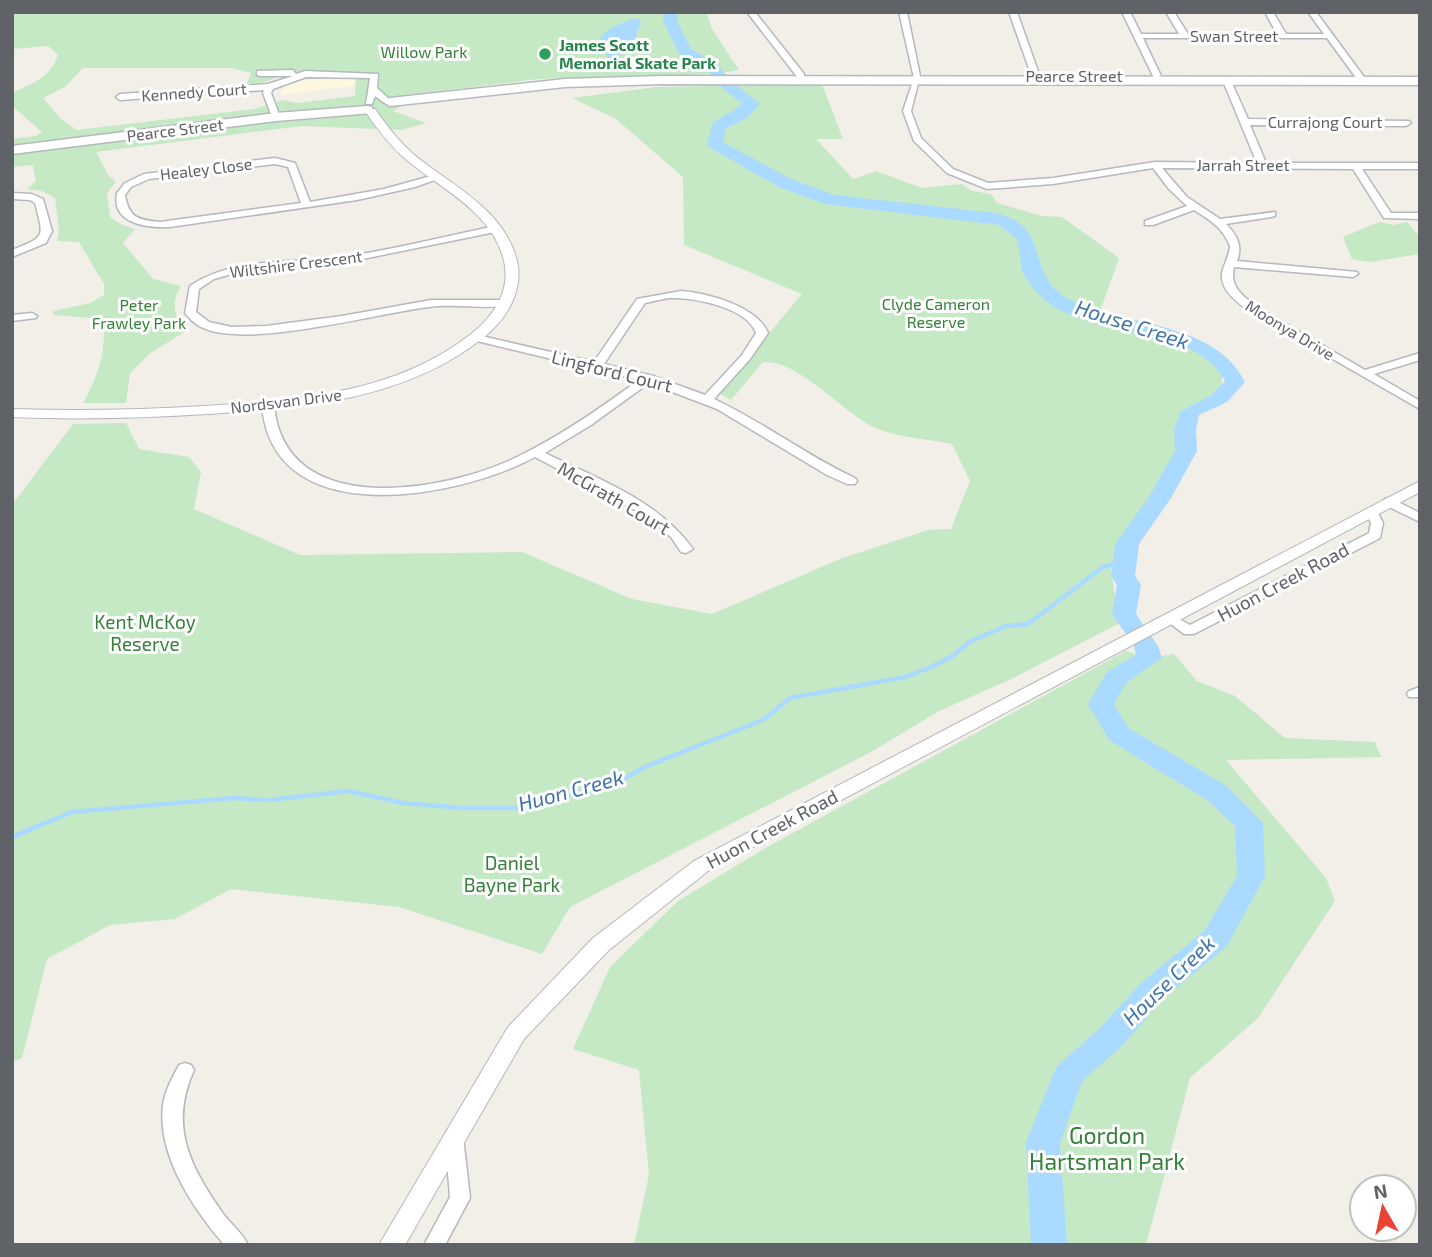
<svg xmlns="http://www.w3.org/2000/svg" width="1432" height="1257" font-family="'Exo 2',sans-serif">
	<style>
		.commercial { fill: #fef7e0 }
		.green { fill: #c5e8c5; fill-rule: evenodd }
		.water { fill: #aadaff }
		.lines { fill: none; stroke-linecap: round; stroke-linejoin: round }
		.stream-far1 { stroke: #aadaff; stroke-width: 4.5 }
		.stream { stroke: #aadaff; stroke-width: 5 }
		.river { fill: #aadaff; fill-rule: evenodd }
		.minor-casing { stroke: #b5b8bc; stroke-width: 3 }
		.tertiary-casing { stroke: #b5b8bc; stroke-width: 2 }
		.secondary-casing { stroke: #b6babf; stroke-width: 3 }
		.minor { fill: #fff; fill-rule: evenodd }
		.tertiary { fill: #fff; fill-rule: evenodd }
		.secondary { fill: #fff; fill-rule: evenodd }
		.leisure-dot { fill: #2e9e5b; stroke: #fff; stroke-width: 2.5 }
		.labels { text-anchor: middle; stroke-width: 6; stroke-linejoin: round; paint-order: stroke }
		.far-street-label { font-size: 16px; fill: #5f6368; stroke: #fff }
		.far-leisure-label { font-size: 16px; font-weight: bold; fill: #27864d; stroke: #fff; text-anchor: start }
		.far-park-label { font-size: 16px; fill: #348238; stroke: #fff }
		.street-label { font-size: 19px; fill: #5f6368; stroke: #fff }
		.park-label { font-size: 19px; fill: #348238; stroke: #fff }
		.water-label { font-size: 21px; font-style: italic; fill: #4174aa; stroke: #fff }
		.near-park-label { font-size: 23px; fill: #348238; stroke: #fff }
	</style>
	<rect width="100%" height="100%" fill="#f1efe8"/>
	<!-- commercial -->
	<path class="commercial" d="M356 76 354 86 281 95 284 85 293 81Z"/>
	<!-- green -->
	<path class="green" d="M22 12H706L712 29 739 70 717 74 538 79 406 95 400 107 393 111 426 123 402 130 302 126 96 152 109 176 116 182 107 193 110 217 122 225 135 229 123 243 153 279 181 286C171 301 172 321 189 329L149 354 130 373 126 403H83C98 376 105 355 104 325L91 318 53 315V311L90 303 104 295V284L79 242 57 241 59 230 55 198 42 191 27 189 36 181 33 165 12 167V139L36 136 42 132 12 106V93C33 83 50 78 58 55L48 46 12 49V15ZM83 68H232L251 73 247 83H262L286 74 356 73 355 96 297 103 283 100 254 109 77 130 60 118 43 98 65 87Z
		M822 84 843 139H816L853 179 876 171 922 188 962 184 972 191 991 194 997 203 1042 216 1062 217 1119 258 1099 314 1215 357 1223 364 1221 392 1195 414 1164 483 1143 509 1111 568 1117 611 1124 621 1009 680 939 711 871 752 570 907 542 954 399 907 231 889 175 919 110 925 47 959 22 1058 12 1062V505L73 424 126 423 139 449 189 457 201 472 194 509 300 555 522 552 632 599 712 614 840 559 928 530 951 529 970 481 952 444C929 439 901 438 878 429 846 416 799 359 763 362L731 400 719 393 802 294 684 245 683 177 616 119 572 98 656 87Z
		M1379 222 1393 225 1407 222 1420 237V254L1370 262 1352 259 1343 237Z
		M1126 651 1149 658 1174 654 1197 681 1235 696 1285 738 1375 742 1381 757 1226 760 1326 878 1335 901 1258 1018 1190 1078 1146 1245H634L649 1175 639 1070 573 1049 610 967 678 901 769 846Z"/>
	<!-- water -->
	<path class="water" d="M635 18 641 21 635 40 620 48V64L612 67 599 38 612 27Z"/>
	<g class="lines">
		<!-- stream-far1 -->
		<path class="stream-far1" d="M41 825 72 812 233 798 269 800 348 791 403 803 463 808H522L616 783 647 766 763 720 790 698 905 677 929 668 954 655 969 642 1006 626 1028 624 1103 567 1125 561"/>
		<!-- stream -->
		<path class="stream" d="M12 837 45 823"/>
		<!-- river -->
		<path class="river" d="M664 12H678L677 21 691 49 717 64 731 81 760 104 747 118 726 128 723 142 791 179 834 195 996 213C1049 226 1027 264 1058 292 1068 301 1083 305 1096 310 1147 326 1219 329 1245 382L1227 402 1199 415 1196 430 1197 451 1171 498 1139 544 1135 576 1141 585 1136 614 1158 646 1162 658 1126 683 1114 704 1128 728 1227 786 1263 823 1265 876 1227 946 1163 999 1121 1047 1082 1081 1060 1143 1067 1245H1031L1026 1143 1053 1074 1058 1065 1099 1029 1141 983 1205 930 1237 876 1235 826 1207 800 1109 740 1088 704 1107 672 1136 655 1134 646 1112 614 1117 585 1111 576 1115 544 1149 497 1175 451 1174 430 1180 412 1213 394 1225 381C1197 324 1090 339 1045 300 1037 294 1026 280 1022 270 1019 260 1021 249 1016 238L999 225 825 204 779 187 709 147 707 144 713 123 743 104 721 87 707 70 680 55 663 21Z"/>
		<defs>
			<path id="minor" d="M747 12H755L804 74V78H798Z
				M899 12H907L920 76 911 111 921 138 953 169 988 183 1053 178 1155 162 1257 163 1223 81 1227 78 1231 81 1248 119 1409 121 1411 123 1406 126 1250 125 1266 163H1420V169H1362L1391 213H1420V219L1384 218 1353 169 1162 168 1187 197 1220 219 1275 212V216L1271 217 1226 224C1237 235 1243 246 1237 261L1357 272 1358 274 1353 277 1234 267C1229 287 1243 296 1257 307L1365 370 1420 353V360L1374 374 1420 401V409L1249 311C1236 301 1217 288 1223 269 1226 261 1229 255 1230 246 1223 228 1210 220 1194 210L1153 225H1145V221L1187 206 1169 189 1153 168 1053 184 987 189 947 173 914 141 903 111 914 78Z
				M1009 12H1017L1040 77 1039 79 1032 77Z
				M1122 12H1130L1141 34H1179L1166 12H1174L1188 34H1277L1265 12H1273L1286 34H1324L1308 12H1316L1364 77 1357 79 1327 38H1143L1161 76 1154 78Z
				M293 70 296 74 305 71 378 74 377 88 390 100 383 102 375 96 372 104H366L370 78 306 77 273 89 271 93 280 117 276 120 272 117 263 93 264 90 120 100 116 97 120 94 268 84 293 76H260L257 75V71Z
				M275 158 295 163 310 202 384 189 438 174 443 177 415 187 357 200 170 227C147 228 111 224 117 193L125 183 144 174ZM275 164 288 167 301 203 160 222C138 220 129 218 125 195L131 187 149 179Z
				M12 193 32 194 43 199 52 231 46 243 12 257V250C46 236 44 238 35 203L30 200 12 199Z
				M496 226 500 227V231L343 263 239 272 214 279 199 289 196 312 209 322 232 327 266 326 342 316 431 300H506L510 301V305C484 310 456 303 429 307 377 313 246 350 201 327 195 324 189 318 185 313L190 286C234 256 292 264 342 257 394 250 445 236 496 226Z
				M681 291C707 293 757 306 768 333L750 359 714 399C763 422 806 455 855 478L857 481 855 484H847L827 475 717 409 649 383 591 425 545 453C596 478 658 500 693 549L686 553 681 552 671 537 655 523 635 510 535 457C459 498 272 534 262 405L268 401 274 405C284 521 446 492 517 457 561 436 600 408 639 380L473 340V336L477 335 594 362 637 299ZM668 298C693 297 747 307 756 333L742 355 705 395 653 376 604 364 645 303Z
				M32 313 37 316 36 318 12 321V315Z
				M1390 498 1420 513V522L1385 505 1384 502 1385 499Z
				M1371 508 1376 509 1383 523 1380 538 1194 634H1184L1163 618 1170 614 1190 625 1369 533 1371 523 1365 512Z
				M1420 687V697H1409L1407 694 1409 691Z
				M185 1063 191 1065 194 1070C168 1127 191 1168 224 1215 232 1225 243 1234 248 1245H224L222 1242C192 1207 157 1154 163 1105 165 1091 172 1078 179 1065Z
				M454 1129 461 1131 463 1137 470 1198 445 1245H424L450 1197 445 1137 447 1131Z"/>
			<path id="tertiary" d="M367 109H375C386 125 398 140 412 153 450 185 504 208 517 261 524 291 506 320 483 338 405 400 303 408 208 414 143 418 77 420 12 417V409C76 411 140 410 204 406 297 400 395 394 471 334 494 316 511 291 504 261 492 210 438 188 402 156 388 143 376 127 365 111Z
				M1420 481V492L708 871 609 950 524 1039 405 1245H379L508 1027 593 938 694 861Z"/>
			<path id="secondary" d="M663 76 1420 77V85L663 84 565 87 390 106 383 102 390 98 565 79Z
				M367 106 372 107V113L276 121 12 154V146L276 113Z"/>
		</defs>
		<!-- minor casing -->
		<use href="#minor" class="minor-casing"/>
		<!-- tertiary casing -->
		<use href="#tertiary" class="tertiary-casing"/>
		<!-- secondary casing -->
		<use href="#secondary" class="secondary-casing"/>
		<!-- minor -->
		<use href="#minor" class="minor"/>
		<!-- tertiary -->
		<use href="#tertiary" class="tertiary"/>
		<!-- secondary -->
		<use href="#secondary" class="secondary"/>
	</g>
	<!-- markers -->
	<circle class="leisure-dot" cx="545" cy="54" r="7"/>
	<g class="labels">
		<!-- far-street labels -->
		<g class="far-street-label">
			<text x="1234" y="42">Swan Street</text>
			<text x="1074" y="82">Pearce Street</text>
			<text transform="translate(194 92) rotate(-4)" y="6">Kennedy Court</text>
			<text x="1325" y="128">Currajong Court</text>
			<text transform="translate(175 130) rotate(-7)" y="6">Pearce Street</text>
			<text x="1243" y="171">Jarrah Street</text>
			<text transform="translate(206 169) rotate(-7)" y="6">Healey Close</text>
			<text transform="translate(296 264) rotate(-7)" y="6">Wiltshire Crescent</text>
			<text transform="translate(1290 330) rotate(31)" y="6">Moonya Drive</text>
			<text transform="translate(286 401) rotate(-7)" y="6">Nordsvan Drive</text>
		</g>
		<!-- far-leisure labels -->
		<g class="far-leisure-label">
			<text x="559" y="51">James Scott<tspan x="559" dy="18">Memorial Skate Park</tspan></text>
		</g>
		<!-- far-park labels -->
		<g class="far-park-label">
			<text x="424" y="58">Willow Park</text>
			<text x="936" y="310">Clyde Cameron<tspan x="936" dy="18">Reserve</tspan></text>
			<text x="139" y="311">Peter<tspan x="139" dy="18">Frawley Park</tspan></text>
		</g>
		<!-- street labels -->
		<g class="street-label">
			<text transform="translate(612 371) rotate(14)" y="7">Lingford Court</text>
			<text transform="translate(614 498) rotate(30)" y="7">McGrath Court</text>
			<text transform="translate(1283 582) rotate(-28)" y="7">Huon Creek Road</text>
			<text transform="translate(772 829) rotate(-28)" y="7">Huon Creek Road</text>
		</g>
		<!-- park labels -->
		<g class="park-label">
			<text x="145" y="629">Kent McKoy<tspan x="145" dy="22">Reserve</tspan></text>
			<text x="512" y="870">Daniel<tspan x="512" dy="22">Bayne Park</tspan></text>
		</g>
		<!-- water labels -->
		<g class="water-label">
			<text transform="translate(1132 325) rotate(18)" y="7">House Creek</text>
			<text transform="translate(571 791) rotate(-15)" y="7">Huon Creek</text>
			<text transform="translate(1169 981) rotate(-44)" y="7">House Creek</text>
		</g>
		<!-- near-park labels -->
		<g class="near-park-label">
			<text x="1107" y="1144">Gordon<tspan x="1107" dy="26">Hartsman Park</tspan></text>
		</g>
	</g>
	<!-- border -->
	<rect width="1432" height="1257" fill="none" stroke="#5f6368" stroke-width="28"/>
	<!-- north arrow -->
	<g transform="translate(1383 1208) rotate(351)"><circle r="33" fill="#ffffff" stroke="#bfc1c3" stroke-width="2"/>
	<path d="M0-5L12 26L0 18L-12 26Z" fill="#ea4335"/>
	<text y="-10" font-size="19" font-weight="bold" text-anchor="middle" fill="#5f6368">N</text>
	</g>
</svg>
